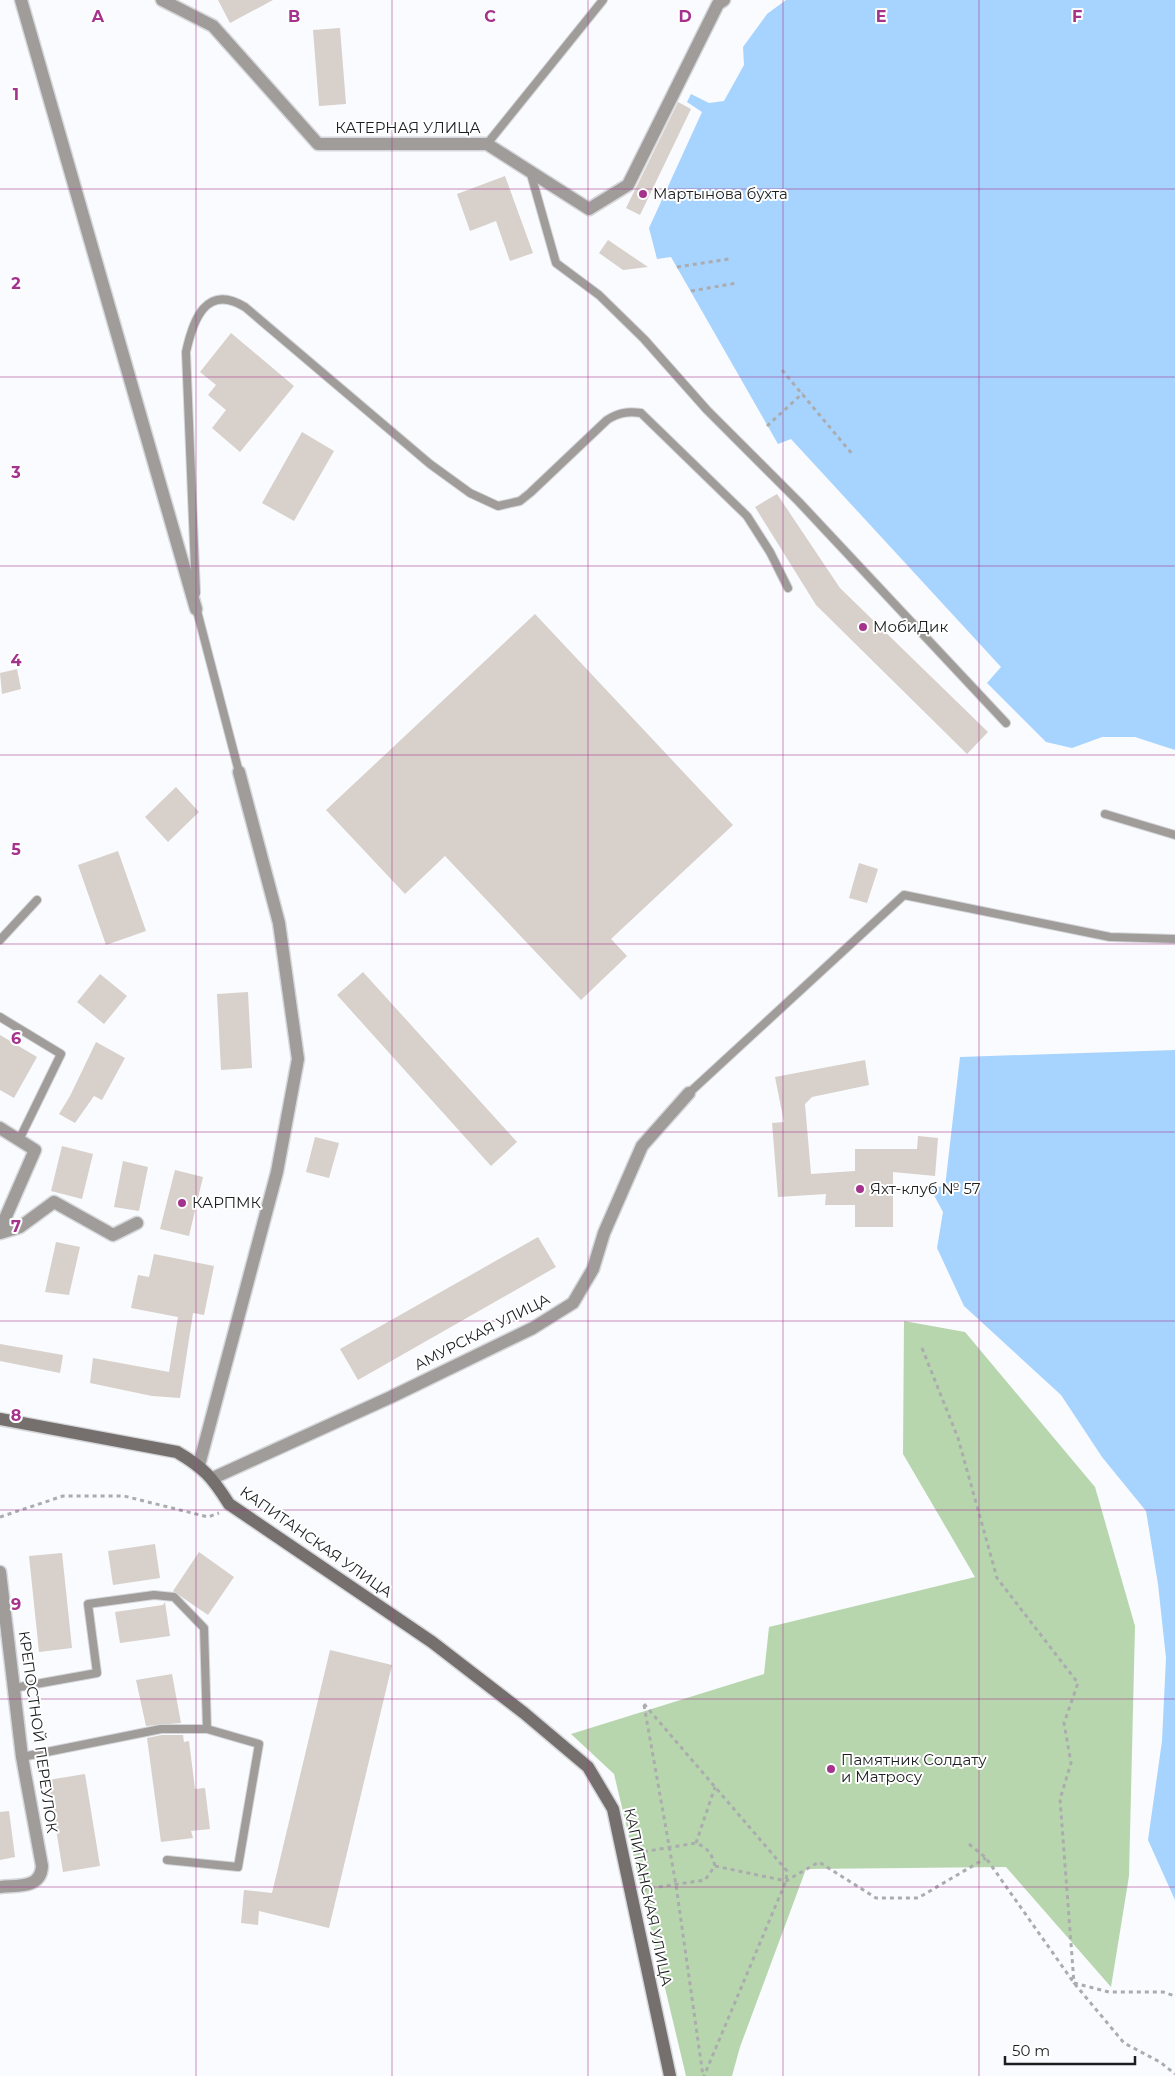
<svg xmlns="http://www.w3.org/2000/svg" width="1175" height="2076" font-family="Montserrat,sans-serif">
	<style>
		.green { fill: #b8d6ae }
		.water { fill: #a7d3ff }
		.building { fill: #d8d0ca }
		.lines { fill: none; stroke-linecap: round; stroke-linejoin: round }
		.lane-casing { stroke: #d5d7da; stroke-width: 10 }
		.street-casing { stroke: #d5d7da; stroke-width: 15 }
		.secondary-casing { stroke: #d5d7da; stroke-width: 15 }
		.path { stroke: #aaacae; stroke-width: 3; stroke-dasharray: 4 4; stroke-linecap: butt }
		.lane { stroke: #a09c9a; stroke-width: 8 }
		.street { stroke: #a09c9a; stroke-width: 12 }
		.secondary { stroke: #756f6d; stroke-width: 12 }
		.grid { fill: none; stroke: #a5328d; stroke-width: 1; stroke-opacity: 0.55 }
		.poi-dot { fill: #a5328d; stroke: #fff; stroke-width: 2 }
		.labels { text-anchor: middle; stroke-width: 4; stroke-linejoin: round; paint-order: stroke }
		.street-label { font-size: 15px; fill: #1b1d1f; stroke: #fff }
		.poi-label { font-size: 15px; fill: #1b1d1f; stroke: #fff; text-anchor: start }
		.grid-label { font-size: 16px; text-anchor: middle; font-weight: bold; fill: #a5328d; stroke: #fff; stroke-width: 4; stroke-linejoin: round; paint-order: stroke }
	</style>
	<rect width="100%" height="100%" fill="#f9fbfe"/>
	<!-- green -->
	<path class="green" d="M904 1321 965 1332 1095 1487 1135 1626 1129 1876 1111 1987 1006 1867 806 1869 740 2047 732 2076H686L614 1774 571 1734 764 1674 769 1627 975 1577 903 1454Z"/>
	<!-- water -->
	<path class="water" d="M786 0H1175V750L1135 737H1102L1072 748 1046 742 987 683 1001 667 791 439 778 444 671 257 657 259 649 228 702 112 687 102 691 94 709 103 724 101 744 65 743 47 767 14Z
		M1175 1050V1900L1148 1840 1162 1741 1166 1658 1158 1584 1146 1511 1102 1457 1061 1395 964 1306 937 1248 943 1212 929 1186 945 1187 960 1057Z"/>
	<!-- building -->
	<path class="building" d="M218 0H273L230 23Z
		M340 28 346 104 319 106 313 30Z
		M678 102 691 109 640 215 626 208Z
		M505 176 533 253 510 261 496 221 470 231 457 194Z
		M608 240 648 267 623 270 599 253Z
		M231 333 294 386 240 452 212 428 226 410 208 395 216 385 200 372Z
		M302 432 334 451 294 521 262 503Z
		M777 494 840 588 988 732 967 754 816 605 755 507Z
		M535 614 733 825 611 939 627 956 581 1000 445 856 405 894 326 810Z
		M17 669 21 689 2 694 0 673Z
		M176 787 199 812 168 842 145 817Z
		M118 851 146 931 106 945 78 865Z
		M859 863 878 869 867 903 849 898Z
		M363 972 517 1142 491 1166 337 995Z
		M100 974 127 996 104 1024 77 1002Z
		M248 992 252 1068 221 1070 217 994Z
		M0 1035 37 1057 14 1098 0 1090Z
		M96 1042 125 1058 102 1100 94 1096 75 1123 59 1114 70 1096Z
		M865 1060 869 1085 812 1097 805 1104 811 1174 855 1171V1149H917L918 1136 938 1138 935 1176 893 1172V1227H855V1205H825L826 1194 778 1197 772 1123 784 1122 775 1077Z
		M315 1137 339 1143 329 1178 306 1172Z
		M62 1146 93 1154 82 1199 51 1191Z
		M123 1161 148 1167 139 1211 114 1207Z
		M175 1170 203 1177 189 1236 160 1229Z
		M538 1237 556 1267 358 1380 340 1349Z
		M56 1242 80 1247 69 1295 45 1292Z
		M154 1254 214 1266 204 1315 193 1313 180 1398 152 1396 90 1383 93 1358 169 1372 178 1317 131 1308 138 1275 149 1277Z
		M0 1344 63 1355 60 1373 0 1361Z
		M155 1544 160 1578 113 1585 108 1551Z
		M199 1552 234 1577 208 1615 173 1591Z
		M62 1553 72 1648 39 1652 29 1556Z
		M165 1602 170 1636 120 1643 115 1612 163 1605Z
		M330 1650 392 1665 329 1928 259 1911 258 1925 241 1923 244 1890 272 1893Z
		M172 1674 181 1723 146 1726 136 1680Z
		M162 1735H183L184 1742 189 1741 195 1789 205 1788 210 1829 191 1831 193 1838 161 1842 147 1738Z
		M85 1774 100 1866 63 1872 48 1780Z
		M9 1811 15 1857 0 1860V1812Z"/>
	<g class="lines">
		<defs>
			<path id="lane" d="M487 144 603 0
				M530 171 556 263 599 295 644 339 707 410 799 502 1006 723
				M196 593 186 352C193 320 206 283 245 307L430 464 470 493 498 506 520 501 530 493 607 420C618 413 627 411 641 413L747 516 770 552 788 588
				M196 607 239 772
				M1105 814 1175 835
				M0 940 37 900
				M0 1017 61 1054 19 1140
				M689 1093 904 895 1110 937 1175 939
				M14 1688 97 1673 88 1604 154 1595 174 1597 204 1628 207 1729
				M22 1757 161 1729H207L259 1744 238 1867 167 1860"/>
			<path id="street" d="M21 0 196 609
				M162 0 213 26 318 144H487L589 209 628 185 718 4 724 0
				M0 1128 35 1150 0 1230
				M0 1233 20 1227 54 1202 113 1235 137 1223
				M199 1465 277 1172 298 1059 279 923 239 772
				M213 1478 391 1397 533 1328 573 1303 593 1269 604 1233 642 1146 689 1093
				M0 1572 22 1757 42 1866C41 1889 17 1885 0 1887"/>
			<path id="secondary" d="M0 1419 177 1452C204 1468 212 1477 229 1504L432 1642 524 1713 588 1767 613 1809 670 2076"/>
		</defs>
		<!-- lane casing -->
		<use href="#lane" class="lane-casing"/>
		<!-- street casing -->
		<use href="#street" class="street-casing"/>
		<!-- secondary casing -->
		<use href="#secondary" class="secondary-casing"/>
		<!-- path -->
		<path class="path" d="M677 267 729 259
			M691 291 737 283
			M782 370 853 455
			M767 426 803 393
			M922 1348 958 1438 997 1578 1078 1683 1064 1723 1071 1763 1060 1799 1074 1983 1109 1992H1163L1175 1996
			M0 1517 63 1496H124L208 1517 219 1513
			M644 1704 787 1871 786 1881 704 2076
			M644 1705 676 1885 703 2076
			M696 1843 715 1787
			M969 1844 986 1858 1074 1983 1124 2043 1160 2062 1175 2074
			M636 1853 696 1843C708 1848 712 1854 715 1866L705 1880 645 1889
			M715 1866 786 1881 819 1862 876 1898H918L986 1858"/>
		<!-- lane -->
		<use href="#lane" class="lane"/>
		<!-- street -->
		<use href="#street" class="street"/>
		<!-- secondary -->
		<use href="#secondary" class="secondary"/>
	</g>
	<!-- grid -->
	<path class="grid" d="M196 0V2076M392 0V2076M588 0V2076M783 0V2076M979 0V2076M0 189H1175M0 377H1175M0 566H1175M0 755H1175M0 944H1175M0 1132H1175M0 1321H1175M0 1510H1175M0 1699H1175M0 1887H1175"/>
	<!-- markers -->
	<g class="poi-dot">
		<circle cx="643" cy="194" r="5"/>
		<circle cx="863" cy="627" r="5"/>
		<circle cx="860" cy="1189" r="5"/>
		<circle cx="182" cy="1203" r="5"/>
		<circle cx="831" cy="1769" r="5"/>
	</g>
	<g class="labels">
		<!-- street labels -->
		<g class="street-label">
			<text x="408" y="133">КАТЕРНАЯ УЛИЦА</text>
			<text transform="translate(482 1332) rotate(-27)" y="5">АМУРСКАЯ УЛИЦА</text>
			<text transform="translate(316 1542) rotate(35)" y="5">КАПИТАНСКАЯ УЛИЦА</text>
			<text transform="translate(38 1732) rotate(82)" y="5">КРЕПОСТНОЙ ПЕРЕУЛОК</text>
			<text transform="translate(648 1897) rotate(78)" y="5">КАПИТАНСКАЯ УЛИЦА</text>
		</g>
		<!-- poi labels -->
		<g class="poi-label">
			<text x="653" y="199">Мартынова бухта</text>
			<text x="873" y="632">МобиДик</text>
			<text x="870" y="1194">Яхт-клуб № 57</text>
			<text x="192" y="1208">КАРПМК</text>
			<text x="841" y="1765">Памятник Солдату<tspan x="841" dy="17">и Матросу</tspan></text>
		</g>
	</g>
	<g class="grid-label">
		<text x="98" y="22">A</text>
		<text x="294" y="22">B</text>
		<text x="490" y="22">C</text>
		<text x="685" y="22">D</text>
		<text x="881" y="22">E</text>
		<text x="1077" y="22">F</text>
		<text x="16" y="100">1</text>
		<text x="16" y="289">2</text>
		<text x="16" y="478">3</text>
		<text x="16" y="666">4</text>
		<text x="16" y="855">5</text>
		<text x="16" y="1044">6</text>
		<text x="16" y="1232">7</text>
		<text x="16" y="1421">8</text>
		<text x="16" y="1610">9</text>
	</g>
	<!-- scale -->
	<path d="M1005 2056v8h130v-8" fill="none" stroke="#1b1d1f" stroke-width="2.5"/>
	<text x="1012" y="2056" font-size="15" fill="#1b1d1f" stroke="#ffffff" stroke-width="4" paint-order="stroke">50 m</text>
</svg>
